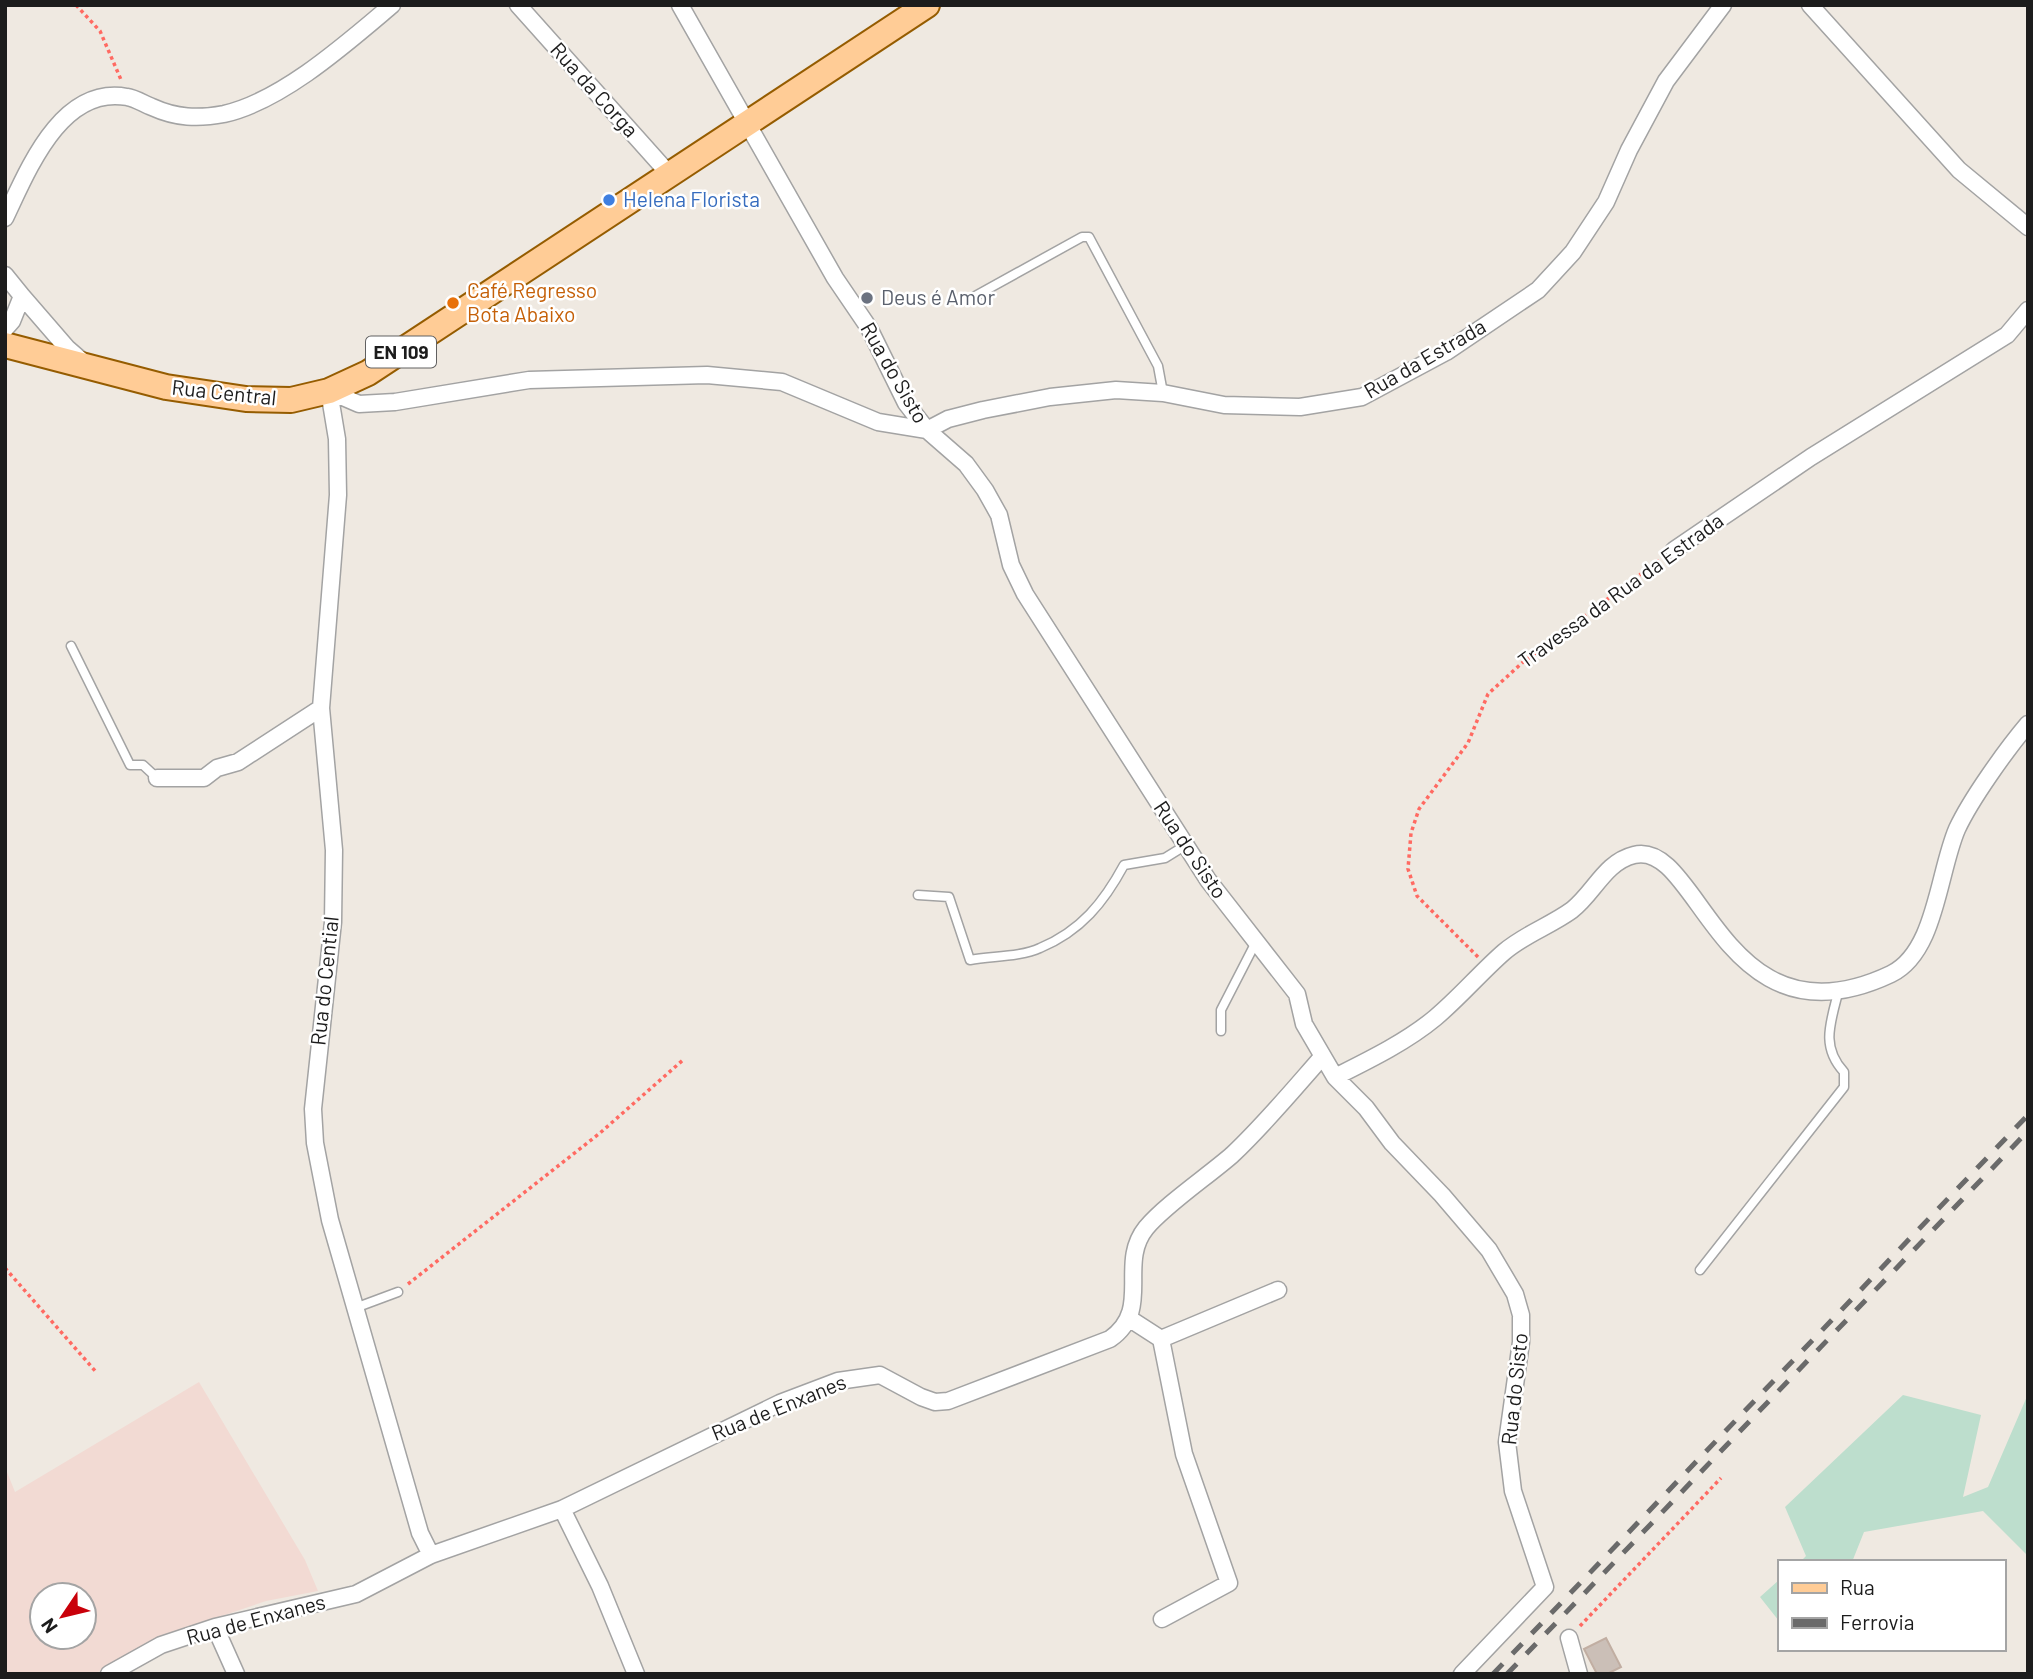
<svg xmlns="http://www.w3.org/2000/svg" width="2033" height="1679" font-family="Barlow,sans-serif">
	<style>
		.military { fill: #f2dad3; fill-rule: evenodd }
		.wetland { fill: #bddecd }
		.building { fill: #cbbfb7; stroke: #c1aea2; stroke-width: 2 }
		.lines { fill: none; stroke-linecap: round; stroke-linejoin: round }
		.lane-casing { stroke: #a3a3a3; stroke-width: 11 }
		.street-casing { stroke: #a3a3a3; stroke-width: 19 }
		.primary-casing { stroke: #955c00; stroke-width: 28 }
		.path { stroke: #ff6a62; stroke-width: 3.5; stroke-dasharray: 3.5 3.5; stroke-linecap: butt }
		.lane { stroke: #fff; stroke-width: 8 }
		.street { stroke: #fff; stroke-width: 16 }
		.primary { stroke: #ffcc96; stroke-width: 24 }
		.rail { stroke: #6a6a6a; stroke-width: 5; stroke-dasharray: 14 14; stroke-linecap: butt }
		.shop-dot { fill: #3f7fe0; stroke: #fff; stroke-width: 2.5 }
		.worship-dot { fill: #6b7280; stroke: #fff; stroke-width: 2.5 }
		.food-dot { fill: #e8710a; stroke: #fff; stroke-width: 2.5 }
		.labels { text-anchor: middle; stroke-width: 5; stroke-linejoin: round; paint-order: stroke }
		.shield { fill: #fff; stroke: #606060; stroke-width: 2 }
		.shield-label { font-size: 19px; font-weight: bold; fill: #1c1c1c }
		.street-label { font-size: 21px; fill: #1c1c1c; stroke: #fff }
		.shop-label { font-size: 21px; fill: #366cbe; stroke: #fff; text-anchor: start }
		.food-label { font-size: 21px; fill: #c56008; stroke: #fff; text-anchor: start }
		.worship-label { font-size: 21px; fill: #5b616d; stroke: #fff; text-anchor: start }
	</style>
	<rect width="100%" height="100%" fill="#efe9e1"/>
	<!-- military -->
	<path class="military" d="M199 1382 305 1560 318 1591 266 1601 189 1627 144 1645 95 1674H5V1467L15 1492ZM42 1595H84V1637H42Z"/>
	<!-- wetland -->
	<path class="wetland" d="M2028 1394V1556L1983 1511 1864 1532 1852 1562H1800L1806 1556 1785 1507 1903 1395 1981 1415 1963 1497 1988 1487Z
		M1779 1580V1621L1760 1597Z"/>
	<!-- building -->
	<path class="building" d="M1606 1638 1621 1667 1607 1674H1597L1584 1649Z"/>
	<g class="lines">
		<defs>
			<path id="lane" d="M968 300 1082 237H1089L1158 366 1163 393
				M71 646 130 765H143L157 778
				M918 895 949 897 970 960C992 956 1021 957 1040 948 1081 931 1104 902 1124 865L1165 858 1186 845
				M1221 1031V1010L1256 942
				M1700 1270 1844 1087V1072C1821 1047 1830 1024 1838 993
				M355 1308 398 1292"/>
			<path id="street" d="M518 5 670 175
				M680 5 835 278 869 328 906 403 927 430 966 464 985 490 999 515 1011 565 1025 594 1208 880 1297 994 1304 1024 1335 1077 1366 1108 1392 1143 1442 1195 1489 1250 1515 1294 1521 1315V1342L1507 1442 1513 1491 1545 1587 1462 1674
				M1810 5 1959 170 2028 227
				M5 218C28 170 61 85 127 97 135 98 144 104 152 107 176 118 198 119 224 114 282 101 347 43 392 5
				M5 275 22 296 12 321 5 329
				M22 296 67 348 82 361
				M329 391 359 404 395 402 529 380 707 375 782 382 878 422 927 430 948 419 983 410 1050 397 1116 390 1163 393 1224 405 1300 407 1362 397 1446 352 1538 290 1573 252 1606 202 1629 150 1666 81 1723 5
				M329 391 337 439 338 495 321 708 334 850 333 922 313 1109 315 1143 330 1220 420 1533 431 1555
				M1674 550 1811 457 2007 335 2028 310
				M157 778H204L217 768 238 762 321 708
				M1335 1077C1369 1060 1406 1042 1435 1018 1460 997 1480 973 1504 952 1525 934 1550 926 1572 910 1594 893 1605 862 1634 855 1700 838 1722 1054 1891 974 1936 952 1938 873 1957 829 1971 799 2006 750 2028 724
				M1130 1319 1161 1339 1278 1290
				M1161 1339 1184 1454 1229 1583 1162 1619
				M562 1509 600 1586 636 1674
				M215 1627 236 1674
				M1569 1638 1579 1674
				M109 1674 161 1645 215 1627 356 1594 431 1555 562 1509 780 1403 838 1381 880 1375 921 1397 935 1402 948 1401 1110 1339C1153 1309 1117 1264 1146 1228 1165 1205 1208 1176 1232 1155 1264 1125 1293 1090 1322 1057"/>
			<path id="primary" d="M5 345 166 387 246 399 291 400 329 391 368 373 927 5"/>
		</defs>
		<!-- lane casing -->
		<use href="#lane" class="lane-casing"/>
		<!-- street casing -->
		<use href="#street" class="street-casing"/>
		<!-- primary casing -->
		<use href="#primary" class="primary-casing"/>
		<!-- path -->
		<path class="path" d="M76 5 100 31 122 82
			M1478 957 1417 896 1408 869 1411 833 1419 809 1468 743 1488 694 1522 663 1661 559
			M5 1268 97 1373
			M408 1284 600 1133 683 1060
			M1580 1626 1721 1478"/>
		<!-- lane -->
		<use href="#lane" class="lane"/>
		<!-- street -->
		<use href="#street" class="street"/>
		<!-- primary -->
		<use href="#primary" class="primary"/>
		<!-- rail -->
		<path class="rail" d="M1493 1674 2028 1115
			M1507 1674 2028 1131"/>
	</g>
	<!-- markers -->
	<circle class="shop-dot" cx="609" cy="200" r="7"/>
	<circle class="worship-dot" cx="867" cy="298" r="7"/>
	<circle class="food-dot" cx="453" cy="303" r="7"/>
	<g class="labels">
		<!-- shield labels -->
		<rect class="shield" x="366" y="336.5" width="70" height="31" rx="5"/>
		<g class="shield-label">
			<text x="401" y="359">EN 109</text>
		</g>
		<!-- street labels -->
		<g class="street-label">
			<text transform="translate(594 90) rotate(48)" y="7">Rua da Corga</text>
			<text transform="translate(1425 359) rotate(-30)" y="7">Rua da Estrada</text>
			<text transform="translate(894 373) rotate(60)" y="7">Rua do Sisto</text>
			<text transform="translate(224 393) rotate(6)" y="7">Rua Central</text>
			<text transform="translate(1621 591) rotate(-36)" y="7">Travessa da Rua da Estrada</text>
			<text transform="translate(1190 850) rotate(56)" y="7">Rua do Sisto</text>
			<text transform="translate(325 981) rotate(-84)" y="7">Rua do Cential</text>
			<text transform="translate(1515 1389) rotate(-84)" y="7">Rua do Sisto</text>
			<text transform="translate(779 1408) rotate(-22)" y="7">Rua de Enxanes</text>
			<text transform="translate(256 1620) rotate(-15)" y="7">Rua de Enxanes</text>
		</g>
		<!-- shop labels -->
		<g class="shop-label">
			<text x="623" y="207">Helena Florista</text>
		</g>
		<!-- food labels -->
		<g class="food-label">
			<text x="467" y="298">Café Regresso<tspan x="467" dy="24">Bota Abaixo</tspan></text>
		</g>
		<!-- worship labels -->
		<g class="worship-label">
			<text x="881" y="305">Deus é Amor</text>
		</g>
	</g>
	<!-- border -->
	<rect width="2033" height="1679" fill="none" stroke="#1c1c1c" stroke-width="14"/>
	<!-- legend -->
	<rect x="1778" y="1560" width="228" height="91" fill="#ffffff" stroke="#a4a4a4" stroke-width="2"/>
	<rect x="1792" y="1583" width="35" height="10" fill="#ffcc96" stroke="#a4a4a4" stroke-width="2"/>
	<text x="1840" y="1595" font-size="21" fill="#1c1c1c">Rua</text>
	<rect x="1792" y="1618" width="35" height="10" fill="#6a6a6a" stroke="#a4a4a4" stroke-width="2"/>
	<text x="1840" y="1630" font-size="21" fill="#1c1c1c">Ferrovia</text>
	<!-- north arrow -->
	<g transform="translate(63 1616) rotate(235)"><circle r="33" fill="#ffffff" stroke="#a4a4a4" stroke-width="2"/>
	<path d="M0-5L12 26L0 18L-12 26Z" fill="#c9000a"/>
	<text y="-10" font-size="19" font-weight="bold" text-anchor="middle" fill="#1c1c1c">N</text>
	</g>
</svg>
